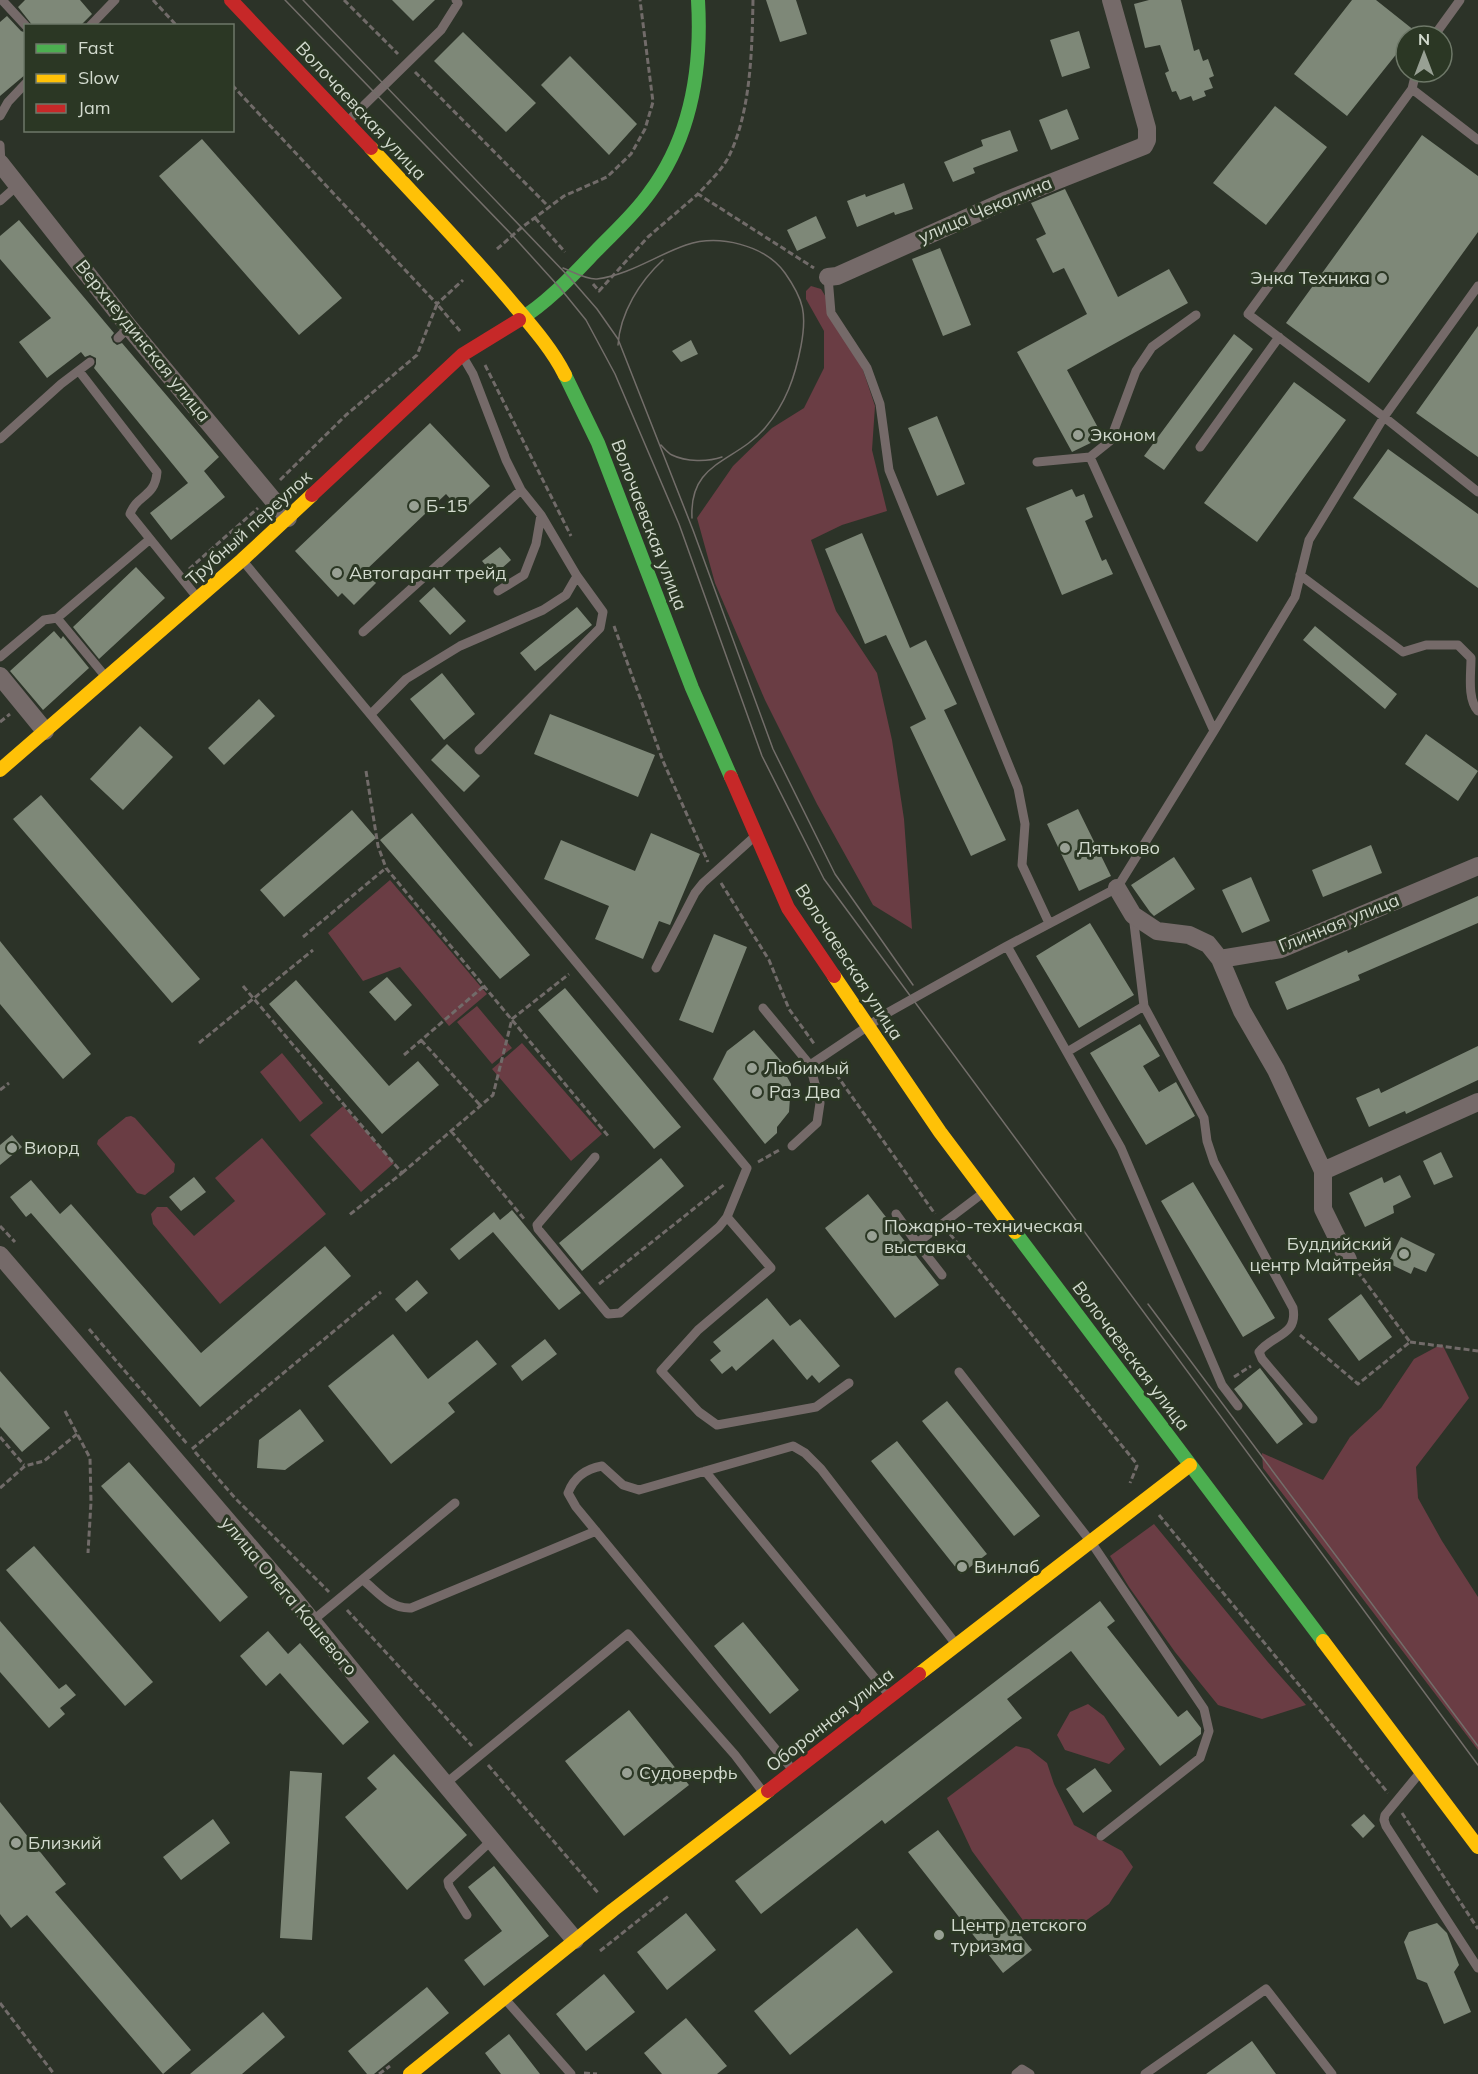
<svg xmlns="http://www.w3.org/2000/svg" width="1478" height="2074" font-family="Mulish,sans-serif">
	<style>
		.green { fill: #6a3d44 }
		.building { fill: #7e8878 }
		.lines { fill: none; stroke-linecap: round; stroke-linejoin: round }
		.path { stroke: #716b69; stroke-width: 3; stroke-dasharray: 6 3; stroke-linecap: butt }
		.lane { stroke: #756a69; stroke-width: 9 }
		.street { stroke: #756a69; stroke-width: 18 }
		.fast { stroke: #4caf50; stroke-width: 14 }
		.slow { stroke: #ffc107; stroke-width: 14 }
		.jam { stroke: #c62828; stroke-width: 14 }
		.tram { stroke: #736e6a; stroke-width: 1.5 }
		.poi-dot { fill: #98a094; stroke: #2b3724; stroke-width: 2 }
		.labels { text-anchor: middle; stroke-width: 6; stroke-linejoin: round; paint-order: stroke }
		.street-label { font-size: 18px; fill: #d2dace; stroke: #2b3724 }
		.poi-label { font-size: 18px; fill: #d2dace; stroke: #2b3724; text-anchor: start }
	</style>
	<rect width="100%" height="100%" fill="#2c3328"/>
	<!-- green -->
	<path class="green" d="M811 286 821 289 854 343 875 406 872 450 887 511 842 525 811 540 836 611 877 673 892 740 904 819 912 929 873 905 817 804 765 700 715 583 697 518 733 466 772 428 804 408 824 368V331L806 299V291Z
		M390 880 487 994 449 1026 400 967 363 981 328 933Z
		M477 1006 512 1048 492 1064 457 1022Z
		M522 1043 602 1134 571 1161 492 1069Z
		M282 1053 323 1103 300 1122 260 1072Z
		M343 1106 394 1163 361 1192 310 1135Z
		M131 1116 135 1118 175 1164 174 1172 145 1195 137 1193 97 1144 98 1140 126 1117Z
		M262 1138 326 1214 220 1304 153 1224 151 1214 157 1207H167L194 1236 235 1201 215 1178Z
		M1442 1344 1469 1398 1416 1467 1418 1498 1442 1541 1478 1597V1750L1263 1468 1262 1453 1323 1480 1350 1437 1381 1408 1414 1359Z
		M1154 1524 1267 1661 1306 1705 1262 1719 1218 1705 1175 1652 1129 1587 1110 1556Z
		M1088 1704 1104 1716 1125 1749 1109 1764 1065 1750 1057 1735 1070 1712Z
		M1016 1746 1029 1749 1047 1763 1054 1784 1074 1825 1122 1851 1133 1867 1109 1904 1070 1932 1031 1931 972 1851 947 1798Z"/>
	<!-- building -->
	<path class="building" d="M25 0H80L92 14 80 26H33L18 7Z
		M392 0H435L413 21Z
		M766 0H796L807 34 780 42Z
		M1149 0H1181L1194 51 1199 49 1203 61 1208 59 1214 76 1209 78 1213 88 1204 91 1206 96 1193 101 1191 96 1180 100 1176 91 1172 92 1165 73 1169 71 1160 45 1145 48 1134 4Z
		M1352 0H1376L1415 31 1410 36H1406V42L1347 116 1294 74Z
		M7 16 21 31 26 33V74L0 96V22Z
		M1079 31 1090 68 1062 77 1050 40Z
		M463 32 536 103 506 132 434 61Z
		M570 56 637 124 609 155 541 85Z
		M1275 106 1327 147 1266 225 1213 183Z
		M1067 109 1079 139 1051 150 1039 120Z
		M1010 130 1018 151 973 168 975 173 953 182 944 162 983 146 981 140Z
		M1422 135 1478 176V232L1369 383 1286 323Z
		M202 139 342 298 299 335 159 176Z
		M904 183 913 209 895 215 894 212 857 227 847 201 865 194 866 197Z
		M1065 189 1118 297 1169 269 1188 303 1067 370 1103 437 1072 452 1017 352 1087 314 1064 268 1053 273 1036 239 1046 234 1031 203Z
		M816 216 826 238 797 251 787 230Z
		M19 220 114 333 111 337 113 342 117 345 122 343 219 457 204 471 225 497 171 540 150 513 188 483 94 368 96 364V358L90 355 85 357 81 352 47 378 19 342 51 318 0 259V236Z
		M940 248 971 325 943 336 912 259Z
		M1478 326V457L1416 413Z
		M1234 334 1253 349 1164 470 1144 456Z
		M691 340 698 354 681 362 672 351Z
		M1294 382 1346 420 1257 542 1204 503Z
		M937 416 965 484 937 496 908 428Z
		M430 423 490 486 462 512 446 494 365 571 376 583 354 605 342 593 338 597 295 551Z
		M1388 449 1478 514V588L1353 498Z
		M1072 489 1076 497 1084 494 1093 517 1085 521 1102 561 1106 559 1113 574 1062 595 1026 508Z
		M862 533 910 648 926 640 957 704 944 710 1006 840 971 856 910 727 926 719 886 635 865 644 825 549Z
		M500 547 511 560 494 575 482 561Z
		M136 567 165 598 99 659 73 627Z
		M434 587 466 621 450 635 419 601Z
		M577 607 592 625 535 671 520 653Z
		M1315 626 1397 694 1385 709 1303 640Z
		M54 631 61 639 63 636 89 668 43 710 10 671Z
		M442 673 475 714 444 740 410 699Z
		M259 699 275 716 224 765 208 748Z
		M550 714 655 755 638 797 534 754Z
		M140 726 173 757 123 810 90 779Z
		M1426 734 1478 771 1458 801 1405 764Z
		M447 744 480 776 464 792 431 760Z
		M41 795 200 979 172 1003 13 819Z
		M1078 809 1111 876 1079 891 1047 824Z
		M352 810 376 838 284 917 260 890Z
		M412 813 530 955 500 979 380 840Z
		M651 833 700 854 670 925 659 921 643 959 595 939 609 906 544 879 561 840 635 871Z
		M1371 845 1382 873 1323 897 1312 870Z
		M1174 857 1195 889 1154 916 1150 912 1131 885Z
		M1251 877 1270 921 1242 933 1222 890Z
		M1478 896V923L1358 975 1360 980 1287 1010 1275 982 1347 950 1348 953Z
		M1090 923 1134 995 1079 1028 1036 956Z
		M714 934 747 947 713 1033 679 1020Z
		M0 941 91 1054 63 1079 0 1004Z
		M387 977 412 1005 395 1021 369 992Z
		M296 980 389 1086 418 1061 439 1085 382 1134 269 1004Z
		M565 988 681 1127 654 1149 538 1010Z
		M1140 1024 1160 1056 1143 1066 1159 1092 1176 1082 1195 1116 1146 1145 1090 1053Z
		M754 1030 782 1062V1068L791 1084 789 1112 777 1127V1133L765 1144 713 1079 727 1051Z
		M1478 1046V1080L1406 1114 1405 1111 1369 1127 1356 1098 1379 1088 1381 1093Z
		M12 1135 22 1147 0 1165V1145Z
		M1441 1152 1453 1177 1434 1185 1423 1161Z
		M661 1158 684 1186 582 1271 559 1243Z
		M1400 1175 1411 1197 1393 1206 1394 1213 1365 1227 1349 1193 1382 1177 1384 1183Z
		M194 1177 206 1192 181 1211 169 1197Z
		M31 1180 60 1214 71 1204 201 1353 325 1246 351 1276 200 1407 31 1213 26 1217 10 1197Z
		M1193 1182 1275 1318 1243 1337 1161 1201Z
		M868 1194 939 1285 895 1318 825 1228Z
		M512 1210 581 1293 559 1310 493 1232 459 1260 450 1249 494 1212 500 1220Z
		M1401 1237 1435 1254 1426 1272 1414 1267 1411 1274 1388 1263Z
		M417 1280 428 1293 406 1312 395 1299Z
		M1361 1294 1392 1337 1359 1361 1328 1319Z
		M767 1298 790 1326 800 1319 840 1366 819 1383 812 1375 807 1380 773 1339 736 1371 732 1366 722 1374 710 1360 721 1351 713 1342Z
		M393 1334 428 1379 477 1340 497 1364 448 1403 455 1412 391 1464 328 1386Z
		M545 1339 557 1354 522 1381 511 1366Z
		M1260 1368 1303 1424 1277 1444 1234 1389Z
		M0 1371 50 1428 22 1452 0 1427Z
		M947 1401 1040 1516 1014 1536 922 1421Z
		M300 1409 324 1441 285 1470 257 1468 259 1440Z
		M897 1441 987 1554 961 1574 871 1461Z
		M129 1462 248 1597 220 1622 101 1486Z
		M34 1546 153 1682 125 1706 6 1570Z
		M1100 1601 1115 1621 1107 1627 1178 1717 1187 1710 1201 1728V1734L1160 1766 1071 1651 1007 1699 1022 1718 885 1824 882 1820 761 1914 735 1881Z
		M0 1621 59 1689 66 1684 76 1695 60 1708 65 1714 49 1728 0 1672Z
		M743 1622 799 1690 770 1714 714 1646Z
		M268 1631 288 1654 300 1643 369 1722 343 1745 280 1673 266 1686 240 1656Z
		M629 1710 689 1785 624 1836 565 1761Z
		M394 1754 467 1835 407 1890 345 1817 377 1789 367 1778Z
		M1095 1768 1112 1791 1083 1813 1066 1789Z
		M290 1771 322 1773 312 1940 280 1938Z
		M0 1802 66 1884 55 1892 191 2050 163 2074 27 1915 11 1928 0 1914Z
		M1364 1814 1375 1826 1363 1838 1351 1825Z
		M213 1819 230 1843 181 1880 163 1857Z
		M938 1830 1032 1950 1003 1973 908 1852Z
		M494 1866 549 1936 484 1986 464 1960 502 1931 468 1887Z
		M686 1913 716 1950 667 1990 637 1952Z
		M1437 1923 1447 1933 1459 1965 1454 1972 1471 2012 1444 2024 1427 1983 1417 1979 1404 1942 1409 1932Z
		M857 1928 893 1972 790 2055 754 2011Z
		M604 1974 635 2012 586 2051 556 2014Z
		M427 1987 449 2013 374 2074H367L348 2051Z
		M263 2012 285 2037 242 2074H190Z
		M686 2018 727 2066 717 2074H662L644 2053Z
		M509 2034 540 2074H501L485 2053Z
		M1252 2041 1276 2074H1206Z"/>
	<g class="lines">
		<!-- path -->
		<path class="path" d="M153 0 177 26
			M344 0 398 54
			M753 0C752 50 751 113 728 158 721 171 708 183 698 194L814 268
			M415 72 549 207
			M232 85 437 304 463 280
			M535 218 565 252
			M497 249 521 228 564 196 607 177 631 154 645 129 653 102 640 0
			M593 284 599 291 648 237 698 194
			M485 365 571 536
			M280 480 346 415 417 355 437 304 460 331
			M189 569 258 508
			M614 626 663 761 708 862
			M0 722 10 714
			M366 771 378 846 386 868 609 1137
			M721 883 769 960 789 1009 815 1045
			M303 937 386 868
			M243 986 402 1173 348 1216
			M421 1040 480 1105
			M199 1043 313 950
			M404 1055 484 986
			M831 1067 935 1214
			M0 1090 9 1083
			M451 1131 525 1220
			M758 1162 781 1149
			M402 1173 493 1095 512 1019 569 974
			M0 1226 15 1242
			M950 1234 1136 1463 1137 1466 1130 1483
			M599 1284 725 1184
			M89 1329 188 1445
			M1300 1335 1358 1384 1410 1342 1358 1272
			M1410 1342 1478 1351
			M1234 1377 1251 1366
			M65 1411 90 1458 91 1502 88 1553
			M0 1437 24 1465
			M192 1449 381 1292
			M195 1452 235 1498 329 1592
			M0 1488 25 1466 44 1461 77 1434
			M1159 1515 1388 1793
			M347 1610 472 1746
			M488 1765 599 1894
			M1402 1813 1478 1929
			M600 1951 670 1895
			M0 2003 54 2074
			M584 2073 597 2074
			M379 2074 390 2066"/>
		<!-- lane -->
		<path class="lane" d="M2 0 26 26
			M90 26 115 0
			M1434 36 1460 0
			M1416 72 1412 89 1248 314 1384 417 1478 492
			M1412 89 1478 140
			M0 116 8 102 26 83
			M350 119 441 30 458 3 456 0
			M0 145 1 164
			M0 201 18 185
			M828 277 831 313 867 368 880 404 889 470 1018 788 1025 824 1022 865 1049 923
			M118 338 129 327
			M463 357 473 374 506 460 521 490 541 515 577 576 603 612 600 628 479 750
			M79 371 157 472C155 498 137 494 130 514L196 596
			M0 439 61 384 90 362
			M1200 447 1279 337
			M1090 457 1214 731
			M1037 462 1090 457 1110 441 1136 371 1152 347 1196 315
			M243 561 747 1168 727 1217 719 1227 620 1313 608 1314 538 1229 537 1225 595 1157
			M1300 575 1403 652 1426 645H1458L1471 658C1471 674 1467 699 1478 711
			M498 591 524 575 536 544 541 515
			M57 618 105 676
			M363 632 521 490
			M0 657 44 620 57 618 149 540
			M371 714 406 679 460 646 543 610 566 595 577 576
			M1133 915 1144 1006 1204 1118 1207 1141 1214 1162 1293 1308C1298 1336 1273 1334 1259 1352L1262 1359 1313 1419
			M1007 946 1121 1148 1222 1385 1238 1406
			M656 968 695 893 703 883 753 838
			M763 1008 810 1065 820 1103 817 1123 792 1146
			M1067 1052 1144 1006
			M810 1065 889 1012 1007 946 1117 888 1214 731 1295 597 1309 540 1384 417 1478 286
			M896 1214 917 1243
			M727 1217 771 1268 698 1330 661 1371 699 1412 717 1425 816 1407 849 1383
			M942 1275 917 1243 983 1193
			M959 1372 1091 1542 1204 1709 1209 1731 1200 1758 1101 1836
			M705 1471 889 1695
			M363 1580C378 1592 390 1609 411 1608L596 1531
			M311 1622 455 1503
			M792 1769 576 1507 568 1493C574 1477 585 1469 602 1466L623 1485 639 1490 793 1446 805 1453 821 1469 955 1643
			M1418 1775 1385 1815 1384 1820 1386 1826 1478 1968
			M445 1784 628 1634 735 1755 763 1792
			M467 1915 449 1886 448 1881 492 1840
			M505 1999 571 2074
			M1016 2074 1022 2069 1030 2074
			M1145 2074 1266 1989 1332 2074"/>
		<!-- street -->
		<path class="street" d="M0 163 129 327 288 518
			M828 277 837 276 1007 200 1144 146 1147 140V128L1111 0
			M0 676 45 731
			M1117 888 1133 915 1157 931 1189 935 1208 944 1220 959 1281 949 1478 866
			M1220 959 1242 1011 1276 1070 1323 1171V1209L1348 1260
			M1323 1171 1478 1102
			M0 1255 290 1594 396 1725 575 1940"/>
		<!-- fast -->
		<path class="fast" d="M519 320C547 303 571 277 594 253 613 233 634 215 650 192 691 137 702 67 698 0
			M565 375 598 443 692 688 731 777
			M1015 1232 1323 1641"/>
		<!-- slow -->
		<path class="slow" d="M371 148C417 198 464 246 508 298 528 322 551 347 565 375
			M0 770 242 560 312 495
			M834 976 940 1132 1015 1232
			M1323 1641 1478 1847
			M919 1674 1190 1465
			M410 2074 613 1910 768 1791"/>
		<!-- jam -->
		<path class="jam" d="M231 0 371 148
			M312 495 462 355 519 320
			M731 777 788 908 834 976
			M768 1791 919 1674"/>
		<!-- tram -->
		<path class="tram" d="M285 0 513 236 560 288 586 320 615 374 679 524 762 756 824 879 1478 1765
			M303 0 570 278 597 309 618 339 693 530 773 749 835 874 913 985
			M563 268C573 272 587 280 597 279 629 275 657 255 686 245 719 234 765 245 785 273 804 300 807 314 801 346 795 377 786 403 765 428 735 463 689 461 692 518
			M618 345C620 313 640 281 663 260
			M661 445C664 448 668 453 672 455 686 462 708 462 722 457
			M1148 1304 1478 1746"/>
	</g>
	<!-- markers -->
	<g class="poi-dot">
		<circle cx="1382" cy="278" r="6"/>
		<circle cx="1078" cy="435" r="6"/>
		<circle cx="414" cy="506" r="6"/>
		<circle cx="337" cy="573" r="6"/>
		<circle cx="1065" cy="848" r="6"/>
		<circle cx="752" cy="1068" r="6"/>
		<circle cx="757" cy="1092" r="6"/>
		<circle cx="12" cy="1148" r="6"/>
		<circle cx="872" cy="1236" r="6"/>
		<circle cx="1404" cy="1254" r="6"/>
		<circle cx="962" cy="1567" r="6"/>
		<circle cx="627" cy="1773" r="6"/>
		<circle cx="16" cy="1843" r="6"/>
		<circle cx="939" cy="1935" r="6"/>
	</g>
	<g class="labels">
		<!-- street labels -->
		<g class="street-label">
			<text transform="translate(361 111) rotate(47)" y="6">Волочаевская улица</text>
			<text transform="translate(985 210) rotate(-23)" y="6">улица Чекалина</text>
			<text transform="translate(143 341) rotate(51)" y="6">Верхнеудинская улица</text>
			<text transform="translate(649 525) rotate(69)" y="6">Волочаевская улица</text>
			<text transform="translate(249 528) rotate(-42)" y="6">Трубный переулок</text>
			<text transform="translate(1339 923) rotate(-22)" y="6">Глинная улица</text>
			<text transform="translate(849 962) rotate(57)" y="6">Волочаевская улица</text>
			<text transform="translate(1131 1356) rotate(53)" y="6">Волочаевская улица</text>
			<text transform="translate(289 1596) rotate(50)" y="6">улица Олега Кошевого</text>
			<text transform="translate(830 1720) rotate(-38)" y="6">Оборонная улица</text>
		</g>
		<!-- poi labels -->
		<g class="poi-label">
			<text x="1370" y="284" text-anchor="end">Энка Техника</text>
			<text x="1090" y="441">Эконом</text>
			<text x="426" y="512">Б-15</text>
			<text x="349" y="579">Автогарант трейд</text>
			<text x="1077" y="854">Дятьково</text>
			<text x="764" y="1074">Любимый</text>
			<text x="769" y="1098">Раз Два</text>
			<text x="24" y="1154">Виорд</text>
			<text x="884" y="1232">Пожарно-техническая<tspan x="884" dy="21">выставка</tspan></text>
			<text x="1392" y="1250" text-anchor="end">Буддийский<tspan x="1392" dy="21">центр Майтрейя</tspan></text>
			<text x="974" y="1573">Винлаб</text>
			<text x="639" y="1779">Судоверфь</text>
			<text x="28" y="1849">Близкий</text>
			<text x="951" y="1931">Центр детского<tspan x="951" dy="21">туризма</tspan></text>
		</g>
	</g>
	<!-- legend -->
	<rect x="24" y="24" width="210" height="108" fill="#2b3724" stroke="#6e7868" stroke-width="1.5"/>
	<rect x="36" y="44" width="30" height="9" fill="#4caf50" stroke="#6e7868" stroke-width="1.5"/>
	<text x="78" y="54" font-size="18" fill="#d2dace">Fast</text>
	<rect x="36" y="74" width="30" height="9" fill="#ffc107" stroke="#6e7868" stroke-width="1.5"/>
	<text x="78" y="84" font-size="18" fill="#d2dace">Slow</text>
	<rect x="36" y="104" width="30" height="9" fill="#c62828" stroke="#6e7868" stroke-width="1.5"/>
	<text x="78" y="114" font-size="18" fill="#d2dace">Jam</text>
	<!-- north arrow -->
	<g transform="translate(1424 54)"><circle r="28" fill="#2b3724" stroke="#6e7868" stroke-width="1.5"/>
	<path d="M0-4.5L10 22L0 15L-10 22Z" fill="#98a094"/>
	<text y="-9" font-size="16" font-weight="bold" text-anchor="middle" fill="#d2dace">N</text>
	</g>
</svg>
